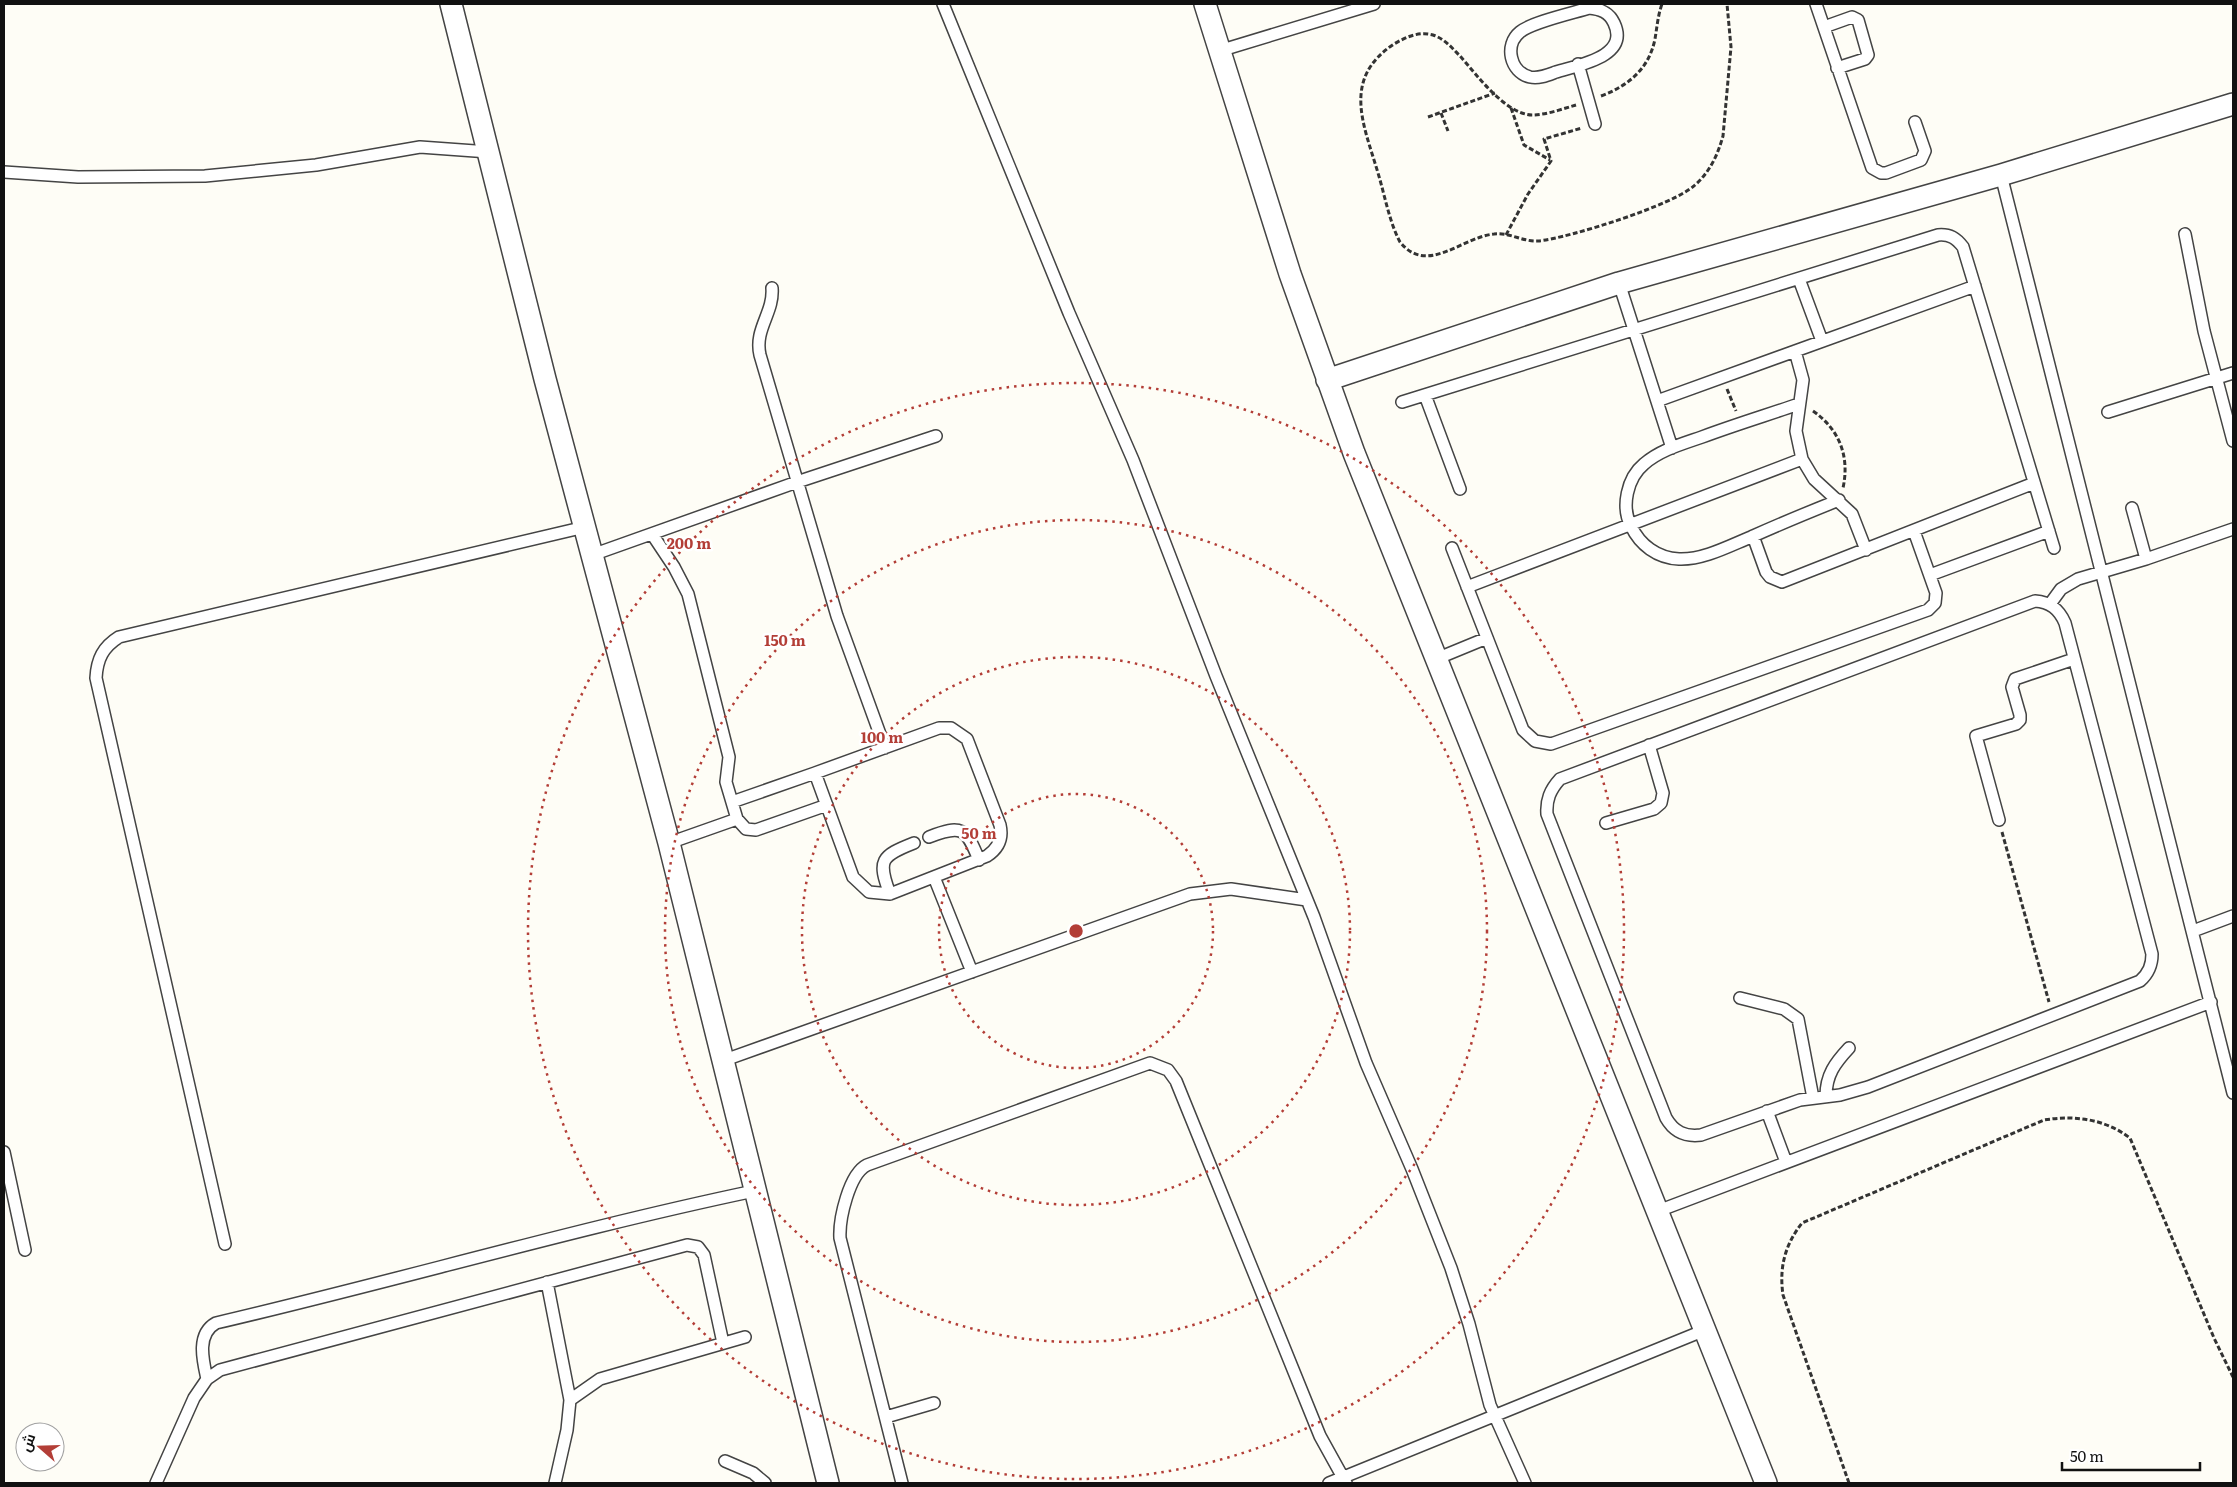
<svg xmlns="http://www.w3.org/2000/svg" width="2237" height="1487" font-family="Literata,Cairo,serif">
	<style>
		.lines { fill: none; stroke-linecap: round; stroke-linejoin: round }
		.service-casing { stroke: #444; stroke-width: 14 }
		.minor-casing { stroke: #444; stroke-width: 24 }
		.path { stroke: #333; stroke-width: 3; stroke-dasharray: 5 2.5; stroke-linecap: butt }
		.service { stroke: #fff; stroke-width: 11 }
		.minor { stroke: #fff; stroke-width: 21 }
		.ring { fill: none; stroke: #b33e37; stroke-width: 2.5; stroke-dasharray: 2.5 5 }
		.centre { fill: #b33e37; stroke: #fff; stroke-width: 2.5 }
		.ring-label { font-size: 15px; text-anchor: middle; font-weight: bold; fill: #b33e37; stroke: #fff; stroke-width: 5; stroke-linejoin: round; paint-order: stroke }
	</style>
	<rect width="100%" height="100%" fill="#fefdf6"/>
	<g class="lines">
		<defs>
			<path id="service" d="M943 4 1069 313 1133 460 1216 676 1314 917 1366 1063 1412 1169 1451 1268 1469 1324 1490 1405 1525 1483
				M1816 4 1872 168 1881 173H1886L1921 160 1925 151 1915 122
				M1589 8C1600 9 1609 12 1614 23 1630 57 1578 65 1556 72 1548 75 1539 79 1530 77 1510 72 1504 45 1520 32 1532 22 1573 13 1589 8Z
				M1824 27 1852 17 1858 20 1868 55 1865 59 1837 68
				M1219 51 1374 4
				M1578 64 1595 124
				M4 172 78 177 205 176 316 165 420 147 489 152
				M2001 175 2233 1093
				M2185 234 2204 331 2233 441
				M1799 279 1822 341
				M1619 283 1672 448
				M772 288C774 313 754 329 760 355L837 616 885 748
				M1795 351 1803 380 1796 431 1802 459 1814 479 1852 514 1866 550
				M1425 395 1460 489
				M1657 401 1975 286
				M1402 402 1938 235C1950 234 1956 238 1963 247L2054 548
				M1799 404C1767 415 1734 425 1702 437 1682 444 1660 450 1644 464 1627 478 1621 507 1631 526 1640 545 1657 558 1679 559 1703 560 1729 546 1751 537 1780 524 1809 512 1839 500
				M2108 412 2233 373
				M2132 508 2146 559
				M652 534 674 567 688 594 729 757 726 782 737 819 746 829 756 830 827 805
				M1753 536 1766 572 1770 577 1782 582 2034 483
				M1452 548 1523 730 1535 741 1551 744 1928 610 1935 603 1936 593 1914 531
				M592 555 797 482 936 436
				M1930 575 2049 531
				M1467 587 1802 459
				M2035 601C2050 602 2059 609 2065 623L2152 954C2152 965 2149 973 2140 981L1868 1087 1840 1095 1800 1100 1701 1135C1685 1137 1674 1132 1666 1118L1547 814C1546 800 1550 790 1560 779Z
				M2050 604 2061 589 2078 579 2146 559 2233 529
				M1436 659 1487 638
				M939 728H951L967 739 1000 825C1003 838 999 848 987 856L890 894 869 892 853 877 815 773Z
				M732 802 815 773
				M1999 820 1976 736 2016 724 2020 720V715L2012 687 2015 679 2074 659
				M1606 823 1654 809 1661 803 1663 793 1649 745
				M929 837C962 824 966 828 979 860
				M669 843 737 819
				M934 877 972 972
				M890 894C877 860 881 856 914 843
				M2193 931 2233 916
				M1740 998 1784 1009 1798 1019 1813 1098
				M722 1061 1190 894 1231 889 1307 900
				M1826 1096C1826 1075 1835 1063 1849 1048
				M1767 1111 1786 1162
				M4 1152 25 1250
				M1658 1211 2211 1002
				M225 1244 96 678C97 659 103 647 119 637L585 527
				M547 1282 570 1400 567 1430 555 1483
				M207 1379C203 1361 196 1334 216 1323 396 1281 573 1229 754 1191
				M570 1400 600 1379 745 1337
				M886 1417 934 1403
				M725 1461 753 1473 765 1483
				M156 1483 194 1398 207 1379 220 1370 687 1245 698 1247 704 1255 723 1343
				M902 1483 840 1238C839 1219 849 1174 867 1165L1150 1063 1168 1070 1176 1081 1320 1436 1346 1483
				M1329 1483 1705 1330"/>
			<path id="minor" d="M451 4 545 379 669 843 828 1483
				M1205 4 1290 274 1354 453 1766 1483
				M1327 380 1619 283 2001 175 2233 104"/>
		</defs>
		<!-- service casing -->
		<use href="#service" class="service-casing"/>
		<!-- minor casing -->
		<use href="#minor" class="minor-casing"/>
		<!-- path -->
		<path class="path" d="M1601 96C1628 86 1649 69 1655 39 1657 27 1658 15 1662 4
			M1576 105C1562 109 1546 115 1532 115 1505 114 1477 75 1460 56 1452 48 1445 39 1433 35 1419 31 1406 37 1394 44 1341 79 1364 125 1378 173 1385 196 1389 221 1400 242 1427 276 1462 237 1494 234 1509 232 1523 242 1538 241 1569 238 1674 205 1695 185 1710 172 1718 154 1723 136L1731 47 1727 4
			M1511 108 1524 145 1550 160
			M1441 113 1448 131
			M1428 117 1495 93
			M1506 235 1528 194 1551 161 1544 139 1582 128
			M1727 389 1736 411
			M1813 411C1839 429 1850 456 1843 488
			M2002 832 2049 1002
			M1849 1483 1783 1295C1779 1267 1785 1245 1802 1223L2044 1120C2075 1115 2105 1119 2130 1138L2214 1338 2233 1377"/>
		<!-- service -->
		<use href="#service" class="service"/>
		<!-- minor -->
		<use href="#minor" class="minor"/>
	</g>
	<!-- distance rings -->
	<g class="ring">
		<circle cx="1076" cy="931" r="137"/>
		<circle cx="1076" cy="931" r="274"/>
		<circle cx="1076" cy="931" r="411"/>
		<circle cx="1076" cy="931" r="548"/>
	</g>
	<circle cx="1076" cy="931" r="8" class="centre"/>
	<g class="ring-label">
		<text x="689" y="549">200 m</text>
		<text x="785" y="646">150 m</text>
		<text x="882" y="743">100 m</text>
		<text x="979" y="839">50 m</text>
	</g>
	<!-- border -->
	<rect width="2237" height="1487" fill="none" stroke="#111111" stroke-width="10"/>
	<!-- north arrow -->
	<g transform="translate(40 1447) rotate(290)"><circle r="24" fill="#ffffff" stroke="#a0a0a0"/>
	<path d="M0-4L9 19L0 12L-9 19Z" fill="#b33e37"/>
	<text y="-8" font-size="14" font-weight="bold" text-anchor="middle" fill="#111111">ش</text>
	</g>
	<!-- scale -->
	<path d="M2062 1462v8h138v-8" fill="none" stroke="#111111" stroke-width="2.5"/>
	<text x="2070" y="1462" font-size="15" fill="#111111" stroke="#ffffff" stroke-width="4" paint-order="stroke">50 m</text>
</svg>
